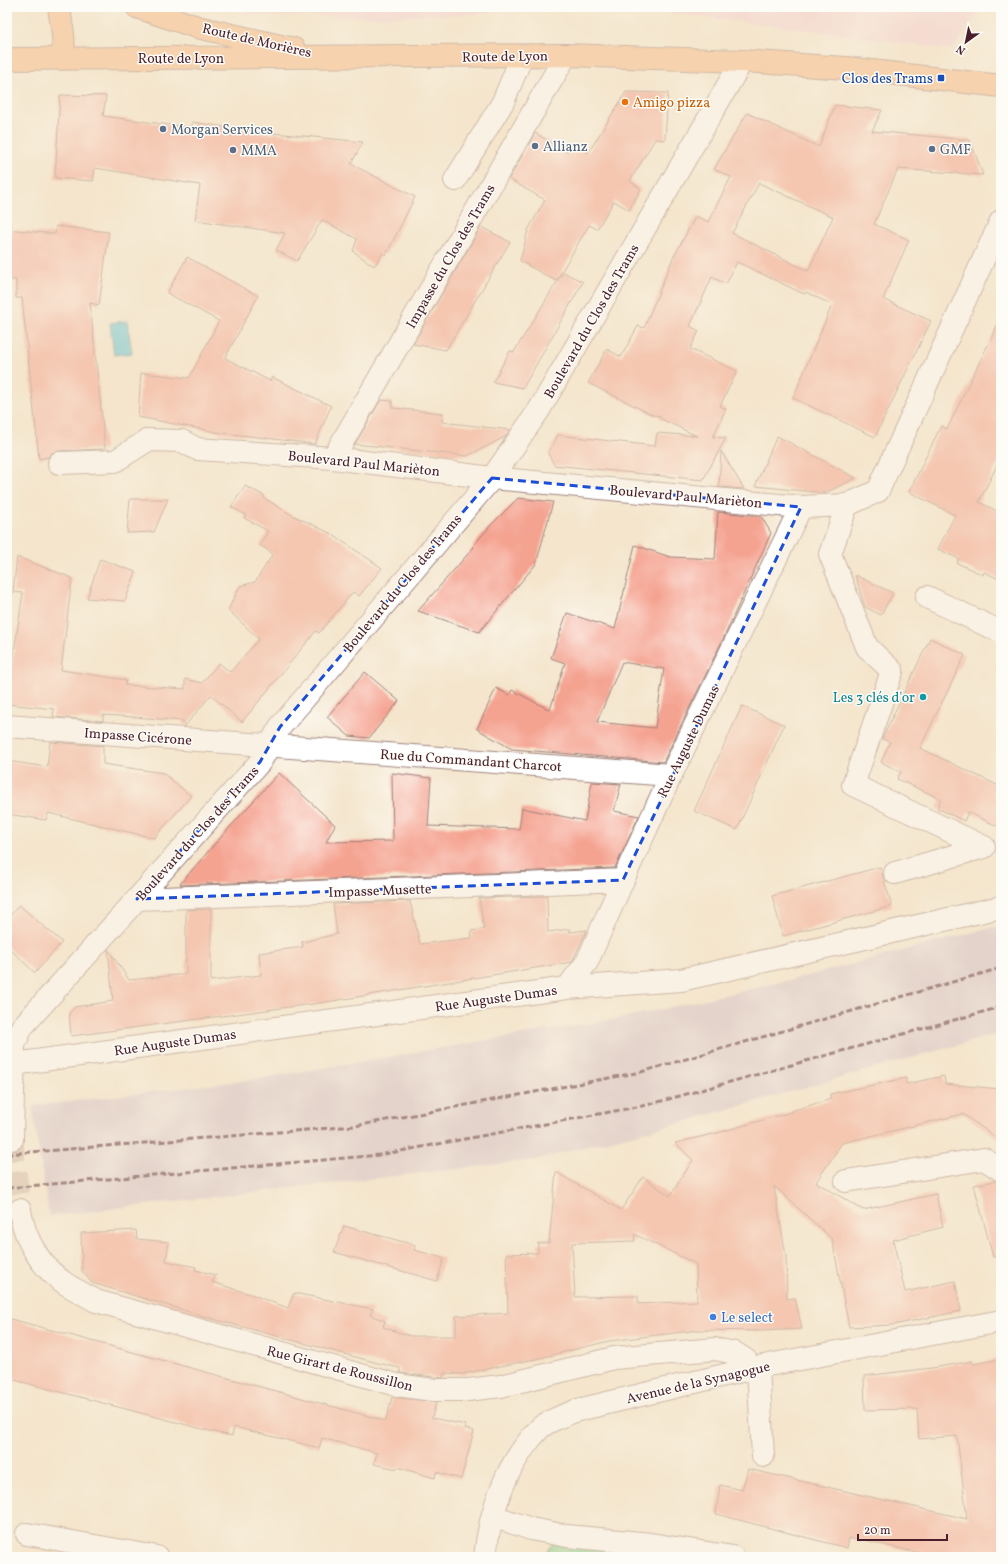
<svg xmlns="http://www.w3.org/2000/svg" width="1008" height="1564" font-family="Vollkorn,serif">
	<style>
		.built { fill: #f6cfd6 }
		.industrial { fill: #d1bdc9 }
		.green { fill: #80cd8c; stroke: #65765c }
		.water { fill: #5cc5d8; stroke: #537282 }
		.building { fill: #f5a391; fill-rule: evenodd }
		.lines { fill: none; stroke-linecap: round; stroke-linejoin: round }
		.minor-tunnel { stroke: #d2bdac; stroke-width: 22; stroke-dasharray: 22 11; stroke-linecap: butt }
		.minor-casing { stroke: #9f827c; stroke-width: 24 }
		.major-casing { stroke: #9f827c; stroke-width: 24 }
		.minor { stroke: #fff; stroke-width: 22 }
		.major { stroke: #f9bc89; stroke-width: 22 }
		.rail { stroke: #4a1f2b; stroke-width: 3; stroke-dasharray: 6 3; stroke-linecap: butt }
		.marked { fill: none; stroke: #1d4ed8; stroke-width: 3; stroke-dasharray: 8 5; stroke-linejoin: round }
		.transit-dot { fill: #1a4fb4; stroke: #fdfcf7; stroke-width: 1.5 }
		.food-dot { fill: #e8710a; stroke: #fdfcf7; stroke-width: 1.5 }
		.service-dot { fill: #5c6f8a; stroke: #fdfcf7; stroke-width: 1.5 }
		.culture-dot { fill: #0f9aa8; stroke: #fdfcf7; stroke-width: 1.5 }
		.shop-dot { fill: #3f7fe0; stroke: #fdfcf7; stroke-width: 1.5 }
		.labels { text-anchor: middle; stroke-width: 3; stroke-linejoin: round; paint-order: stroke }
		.street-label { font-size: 14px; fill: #4a1f2b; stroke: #fdfcf7 }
		.transit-label { font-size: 14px; fill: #164399; stroke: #fdfcf7; text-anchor: end }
		.food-label { font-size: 14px; fill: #c56008; stroke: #fdfcf7; text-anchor: start }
		.service-label { font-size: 14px; fill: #4e5e75; stroke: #fdfcf7; text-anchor: start }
		.culture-label { font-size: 14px; fill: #0d838f; stroke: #fdfcf7; text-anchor: end }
		.shop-label { font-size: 14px; fill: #366cbe; stroke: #fdfcf7; text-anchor: start }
	</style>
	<rect width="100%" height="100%" fill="#fdfcf7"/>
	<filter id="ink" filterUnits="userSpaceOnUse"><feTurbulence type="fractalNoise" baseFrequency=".025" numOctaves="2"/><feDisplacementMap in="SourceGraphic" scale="8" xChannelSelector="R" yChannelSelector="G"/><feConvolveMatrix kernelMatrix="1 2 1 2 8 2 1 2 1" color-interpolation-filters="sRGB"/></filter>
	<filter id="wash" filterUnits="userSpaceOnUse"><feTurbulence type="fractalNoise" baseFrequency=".012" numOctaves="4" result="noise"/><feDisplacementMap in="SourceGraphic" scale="16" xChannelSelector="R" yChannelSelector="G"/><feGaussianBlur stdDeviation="0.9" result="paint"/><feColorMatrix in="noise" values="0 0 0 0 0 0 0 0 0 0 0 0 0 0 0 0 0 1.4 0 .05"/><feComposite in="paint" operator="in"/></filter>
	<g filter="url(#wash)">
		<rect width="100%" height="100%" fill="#f4e5cc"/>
		<!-- built -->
		<path class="built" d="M246 7H555L459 15 370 17 243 15Z
			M620 7H983L952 50 796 28Z"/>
		<!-- industrial -->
		<path class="industrial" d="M1001 925V1033L686 1121 534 1160 49 1216 32 1106 250 1080 622 1018 799 978Z"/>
		<!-- green -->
		<path class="green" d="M553 1544 602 1548 660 1557H547L546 1553Z"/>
		<!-- water -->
		<path class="water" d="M127 321 132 353 114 355 110 323Z"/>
		<g id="blocks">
			<!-- building -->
			<path class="building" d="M626 92 668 93 665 140 655 139 630 181 641 189 629 210 614 201 597 229 589 225 556 281 520 261 528 230 545 200 509 179 535 133 567 152 572 143 588 153Z
				M60 95 106 96 103 116 192 128V122L274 134V133L363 142 351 164 415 197 386 255 383 253 374 266 353 251 357 239 322 220 297 261 276 250 285 233 195 220 200 185 95 168 93 181 55 178Z
				M835 105 882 110 872 131 970 140 983 175 898 169 874 224 909 240 883 299 931 321 875 437 793 398 832 305 806 292 804 294 737 262 726 284 712 277 690 326 699 331 690 349 737 371 720 406 726 409 713 437 726 438 703 480 554 465 548 453 558 435 655 446 657 433 697 436 659 418 660 416 653 415 588 383 607 349 621 357 638 326 644 328 673 258 696 216 708 222 731 177 714 169 747 113 819 147ZM759 183 833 217 808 271 732 233Z
				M56 226 109 232 99 305 90 303 105 449 59 451 52 453 48 457 39 459 22 298H16V280H9L7 229 55 234Z
				M481 227 510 242 446 350 413 344Z
				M187 257 258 296 225 358 270 381 272 377 331 406 315 444 216 432 138 417 141 373 189 378 219 321 167 293Z
				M563 272 583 282 523 388 493 382 510 351 514 352Z
				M1001 318V457L979 502 1001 513V580L984 572 983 575 957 563 959 559 938 549 955 515 909 492 941 426 947 429Z
				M381 400 392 401V408L443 413 442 422 510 430 505 437 467 456 355 444Z
				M777 436 856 478 825 493 755 486Z
				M721 451 744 489 719 487Z
				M245 486 265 496 264 498 290 514 330 533 382 568 359 596 353 592 319 633 316 631 242 722 211 695 184 727 183 721 135 717 103 715V721L53 717 54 709 7 704V684L9 672H11L23 593 13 592 17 557 72 578 61 670 126 680 125 685 185 689V679L202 683 219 663 230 672 259 639 228 610 240 586 255 582 273 554 260 545 268 531 244 518 246 515 231 507Z
				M518 498 553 502 536 564 479 632 418 611 474 547H472L490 526Z
				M130 499H168L154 532 127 533Z
				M718 512 761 516 771 533 725 635 663 762 512 749 477 729 496 688 509 695 512 690 550 710 565 663 551 658 567 613 615 629 635 545 670 557 715 559ZM622 662 664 669 655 728 597 722Z
				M100 559 136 572 125 601 87 598Z
				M855 575 893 593 881 615 865 607Z
				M930 638 965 655 920 748 1001 787V828L968 812 964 821 937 808 941 799 897 779 901 772 881 762 890 742 882 739Z
				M365 672 399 701 369 738 349 736 327 717Z
				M742 706 784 725 737 830 694 811Z
				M50 742 103 746V764L163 773 191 796 154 838 48 813 46 820 7 814V761L47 767Z
				M279 773 335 825 326 842 393 841 392 773 431 778 428 826 519 829 522 808 585 821 592 782 621 784 614 811 639 816 615 868 181 885 180 884 212 847Z
				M880 867 892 906 783 936 772 896Z
				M547 896 548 932 570 929V932L587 930 572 962 320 1003 71 1036 69 1013 75 1007 113 1001 108 949 129 980 186 974V910L211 909V981L261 975 259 953 303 947 302 942 337 934 333 904 410 901 420 944 472 938 471 931 484 929 479 898Z
				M19 905 62 942 35 973 7 946V920Z
				M944 1076 945 1084 1001 1089V1141L963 1114 842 1143 816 1182 863 1210 936 1194 943 1227 893 1240 905 1292 955 1281 961 1311 893 1325 849 1327 832 1239 774 1186 786 1256 787 1299 795 1298 802 1329 762 1331 699 1330 609 1341 540 1358 462 1374 444 1373 443 1378 400 1373V1368L378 1363 217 1320 92 1283 82 1271 81 1233 136 1230 137 1239 169 1242 166 1261 196 1267 195 1270 216 1275 212 1282 253 1295 288 1308 294 1293 373 1309 370 1315 385 1321 383 1327 410 1336H456V1316L508 1313 506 1254 538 1253V1243H549L556 1172 621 1210 643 1177 670 1196 693 1160 675 1143 717 1133 791 1112V1111L831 1099 830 1094 906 1078V1084ZM634 1234 696 1264 697 1301 638 1304V1296L575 1297 572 1243 635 1241Z
				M995 1181 1001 1182V1256L993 1257 974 1185Z
				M344 1226 415 1245 414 1250 444 1258 437 1281 334 1252Z
				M7 1318 386 1421 392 1397 436 1402 432 1418 466 1425 465 1429 474 1431 461 1479 436 1472 435 1478 397 1467V1469L374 1464 377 1453 322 1438 319 1448 234 1427 232 1436 210 1431 7 1378Z
				M1001 1359V1557H935L860 1539 859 1541 849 1538 847 1548 716 1514 720 1485 742 1490 748 1469 967 1519 957 1436 919 1439 917 1409 865 1410 864 1376 932 1368 972 1361 973 1364Z"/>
		</g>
	</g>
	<g filter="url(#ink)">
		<use href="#blocks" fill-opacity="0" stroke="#9f827c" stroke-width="1"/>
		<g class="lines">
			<!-- minor-tunnel -->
			<path class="minor-tunnel" d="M12 1139 20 1210"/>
			<defs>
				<path id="minor" d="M455 180 503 102 522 56
					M333 458 566 55
					M59 463 115 461 148 440 182 441 197 449 333 458 492 478 801 507 847 505 878 491 1001 221
					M847 505 830 554 867 647 892 671 853 785 984 847 895 873
					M927 597 1001 632
					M7 726 671 775
					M137 899 623 880
					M567 988 681 980 1001 907
					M7 1065 567 988 587 962 623 880 671 775 801 507
					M12 1139 14 1045 22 1027 260 762 280 727 492 478 539 410 742 61
					M846 1181 984 1159 1001 1170
					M20 1210C24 1239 41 1268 66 1284 75 1290 86 1295 96 1301L397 1385 433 1390H468L501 1386 614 1358 715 1349 735 1353 746 1360 750 1370
					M758 1367 763 1456
					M493 1516 531 1529 567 1536 651 1544 733 1557
					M27 1534 157 1557
					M485 1557C489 1515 504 1471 531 1438 534 1435 538 1430 541 1427 552 1419 565 1415 578 1410L758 1367 1001 1321"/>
				<path id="major" d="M59 7 63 34 64 59
					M137 7 197 27 294 49
					M7 59 566 55 742 61 846 68 1001 86"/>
			</defs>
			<!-- minor casing -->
			<use href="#minor" class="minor-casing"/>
			<!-- major casing -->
			<use href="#major" class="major-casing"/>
			<!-- minor -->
			<use href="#minor" class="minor"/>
			<!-- major -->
			<use href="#major" class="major"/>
			<!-- rail -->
			<path class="rail" d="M7 1154 355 1126 641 1072 1001 968
				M7 1188 379 1155 647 1105 1001 1007"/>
		</g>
	</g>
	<!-- marked area -->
	<path d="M0 0H1008V1564H0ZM492 478 801 507 623 880 137 899 260 762 280 727Z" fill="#f4e5cc" fill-opacity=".55" fill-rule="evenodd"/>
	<path class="marked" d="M492 478 801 507 623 880 137 899 260 762 280 727Z"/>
	<!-- markers -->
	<rect class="transit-dot" x="937" y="74" width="8" height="8" rx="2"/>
	<circle class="food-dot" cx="625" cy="102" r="4"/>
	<g class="service-dot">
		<circle cx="163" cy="129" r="4"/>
		<circle cx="535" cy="146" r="4"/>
		<circle cx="932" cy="149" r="4"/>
		<circle cx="233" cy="150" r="4"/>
	</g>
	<circle class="culture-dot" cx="923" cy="697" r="4"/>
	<circle class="shop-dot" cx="713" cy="1317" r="4"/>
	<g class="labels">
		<!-- street labels -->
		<g class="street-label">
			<text transform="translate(257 40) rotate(13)" y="5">Route de Morières</text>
			<text transform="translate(505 56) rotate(-1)" y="5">Route de Lyon</text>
			<text x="181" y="63">Route de Lyon</text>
			<text transform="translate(450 256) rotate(-60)" y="5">Impasse du Clos des Trams</text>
			<text transform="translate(591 321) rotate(-60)" y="5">Boulevard du Clos des Trams</text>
			<text transform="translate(364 463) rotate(6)" y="5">Boulevard Paul Marièton</text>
			<text transform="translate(686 496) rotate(5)" y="5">Boulevard Paul Marièton</text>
			<text transform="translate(402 583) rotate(-50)" y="5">Boulevard du Clos des Trams</text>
			<text transform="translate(138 736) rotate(4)" y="5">Impasse Cicérone</text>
			<text transform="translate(688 741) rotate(-64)" y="5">Rue Auguste Dumas</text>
			<text transform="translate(471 760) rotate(4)" y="5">Rue du Commandant Charcot</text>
			<text transform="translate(197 833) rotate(-48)" y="5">Boulevard du Clos des Trams</text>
			<text transform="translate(380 890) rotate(-2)" y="5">Impasse Musette</text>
			<text transform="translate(496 998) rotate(-8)" y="5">Rue Auguste Dumas</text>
			<text transform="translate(175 1042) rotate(-8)" y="5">Rue Auguste Dumas</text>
			<text transform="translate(340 1368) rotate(14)" y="5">Rue Girart de Roussillon</text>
			<text transform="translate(698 1382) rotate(-13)" y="5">Avenue de la Synagogue</text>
		</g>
		<!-- transit labels -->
		<g class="transit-label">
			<text x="933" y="83">Clos des Trams</text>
		</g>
		<!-- food labels -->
		<g class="food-label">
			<text x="633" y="107">Amigo pizza</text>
		</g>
		<!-- service labels -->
		<g class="service-label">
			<text x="171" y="134">Morgan Services</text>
			<text x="543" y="151">Allianz</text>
			<text x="940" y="154">GMF</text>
			<text x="241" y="155">MMA</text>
		</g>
		<!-- culture labels -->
		<g class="culture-label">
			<text x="915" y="702">Les 3 clés d'or</text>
		</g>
		<!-- shop labels -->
		<g class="shop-label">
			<text x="721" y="1322">Le select</text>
		</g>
	</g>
	<!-- margin -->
	<rect width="1008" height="1564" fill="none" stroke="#fdfcf7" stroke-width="24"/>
	<!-- north arrow -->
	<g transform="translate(966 42) rotate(213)" stroke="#fdfcf7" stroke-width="3" paint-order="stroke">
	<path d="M0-3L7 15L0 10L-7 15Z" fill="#4a1f2b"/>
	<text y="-6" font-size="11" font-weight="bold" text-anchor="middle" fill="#4a1f2b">N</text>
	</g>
	<!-- scale -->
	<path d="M858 1534v6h89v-6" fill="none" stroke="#4a1f2b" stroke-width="2"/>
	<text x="864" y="1534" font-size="12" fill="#4a1f2b" stroke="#fdfcf7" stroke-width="3" paint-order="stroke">20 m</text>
</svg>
